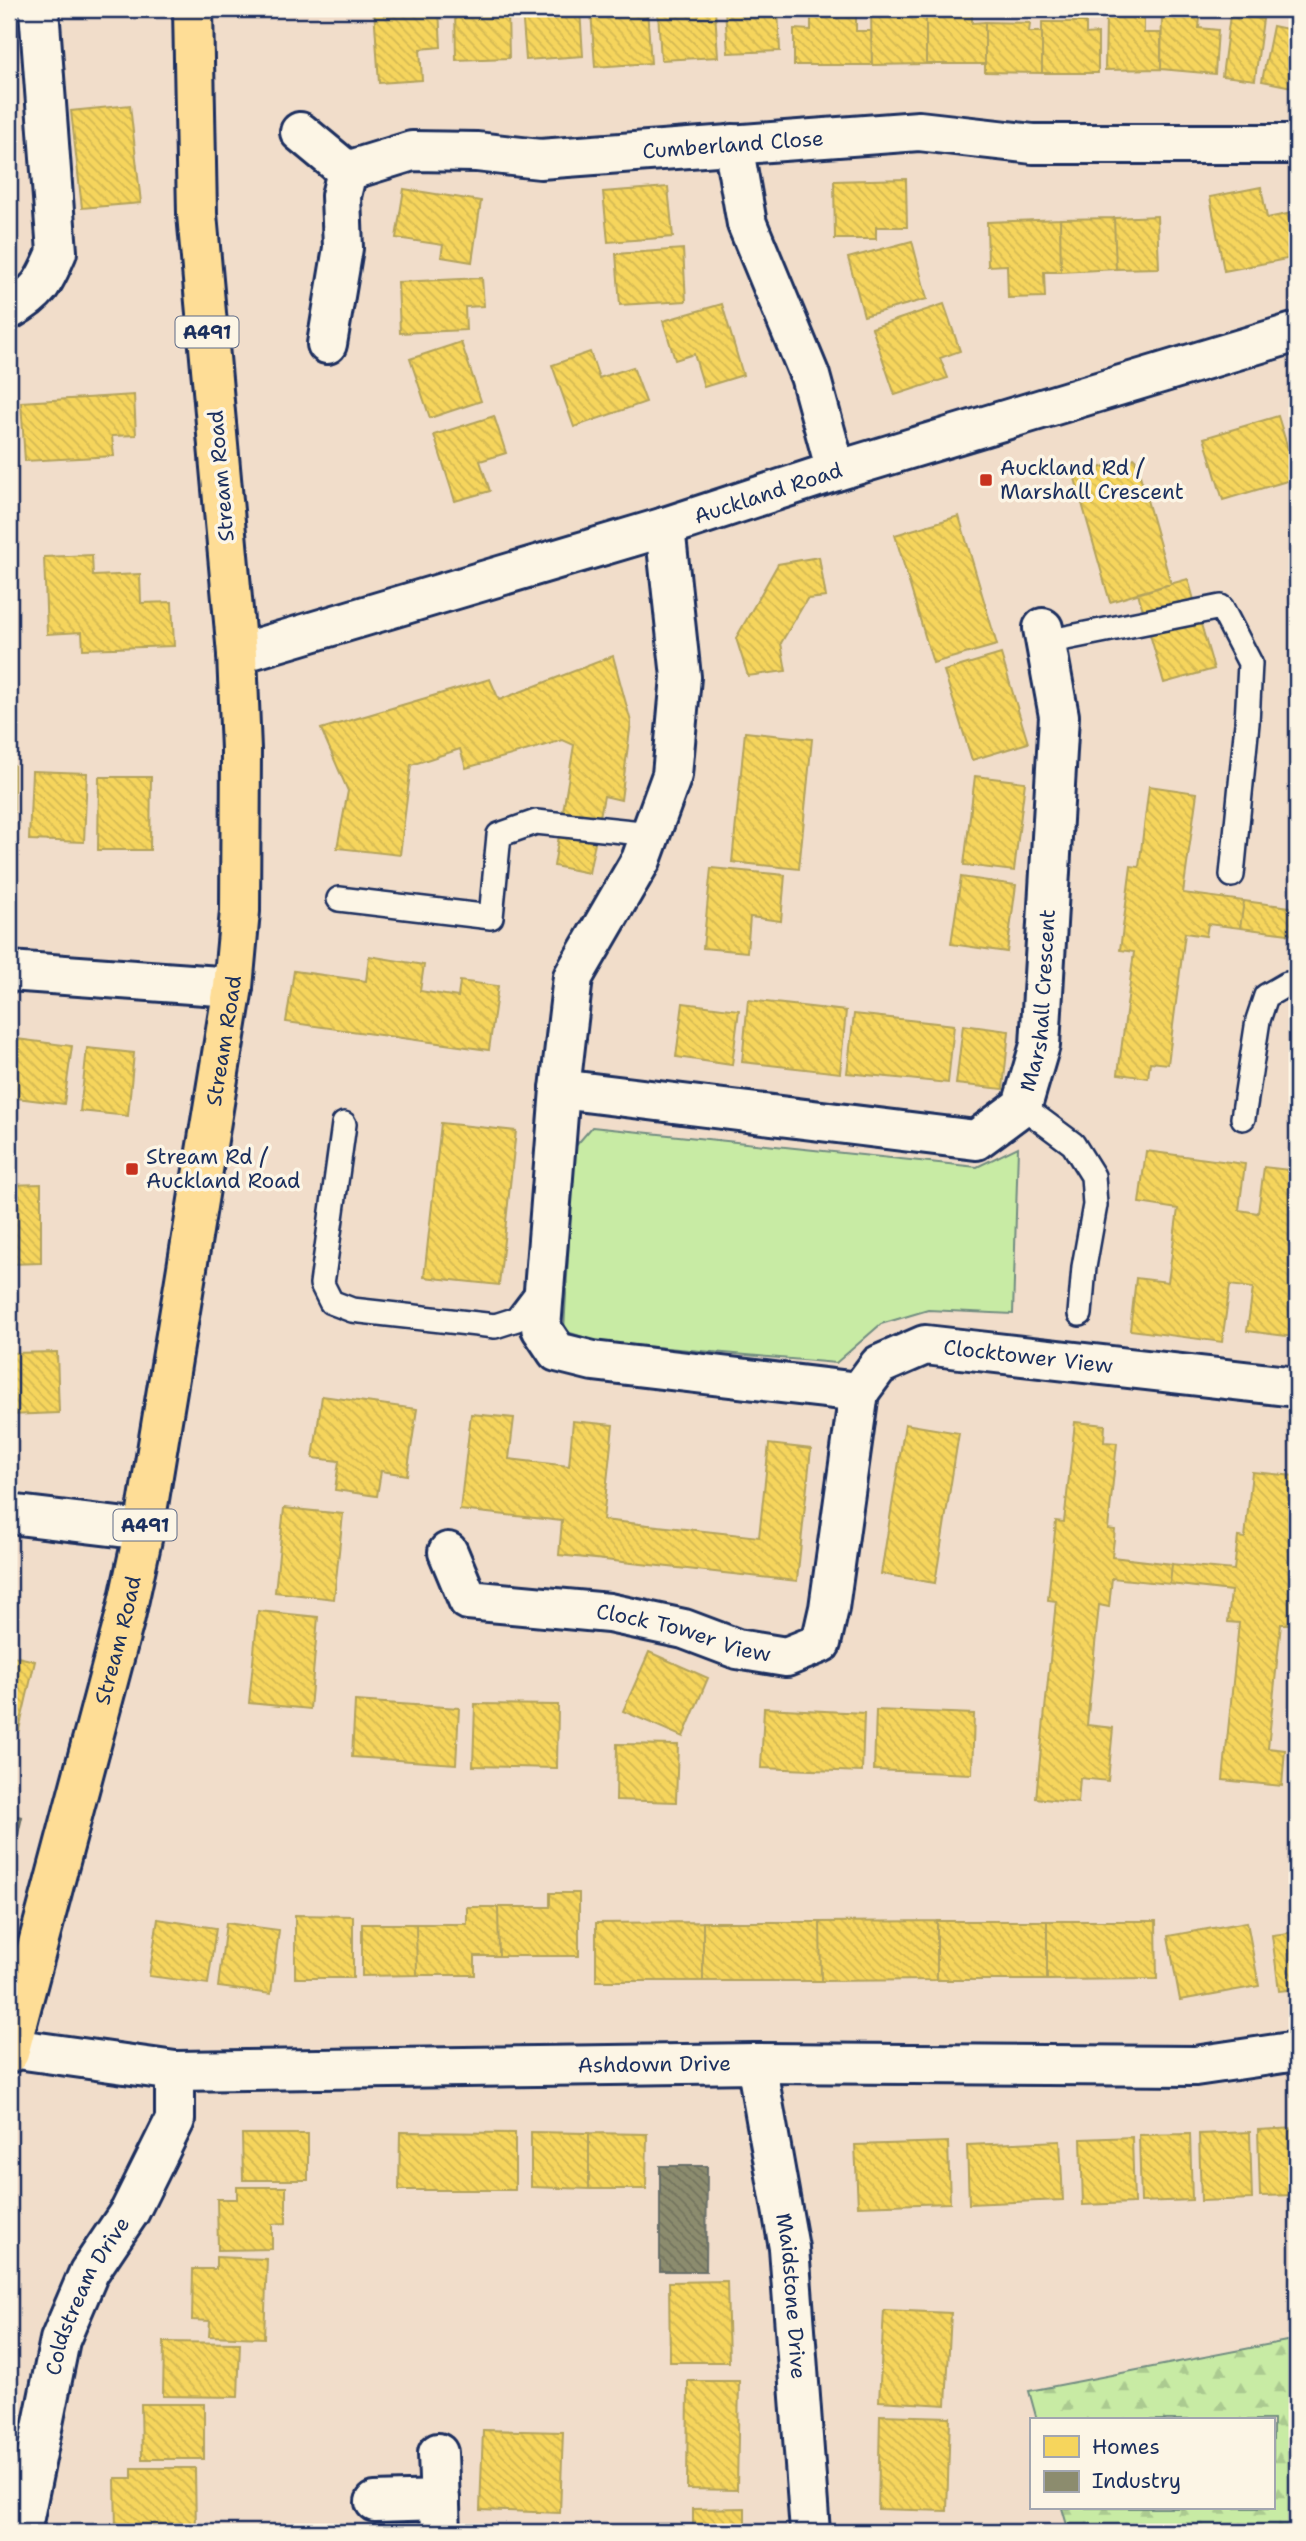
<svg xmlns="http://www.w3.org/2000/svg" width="1306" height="2541" font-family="'Shantell Sans',sans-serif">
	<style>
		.forest { fill: url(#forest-firs); stroke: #728d81; stroke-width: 2 }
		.green { fill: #c8eba4; stroke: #728d81; stroke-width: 2 }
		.homes { fill: url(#homes-back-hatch); stroke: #b4a35d; stroke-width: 2 }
		.industry { fill: url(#industry-back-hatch); stroke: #6a7069; stroke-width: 2 }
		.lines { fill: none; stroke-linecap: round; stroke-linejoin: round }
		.service-casing { stroke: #1b2f5e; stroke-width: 28 }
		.minor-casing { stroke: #1b2f5e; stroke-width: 44 }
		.tertiary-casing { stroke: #1b2f5e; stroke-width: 44 }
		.trunk-casing { stroke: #1b2f5e; stroke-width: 44 }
		.service { stroke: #fcf5e5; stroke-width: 23 }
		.minor { stroke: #fcf5e5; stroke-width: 38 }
		.tertiary { stroke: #fcf5e5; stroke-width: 38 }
		.trunk { stroke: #fedd96; stroke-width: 38 }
		.poi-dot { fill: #c8321e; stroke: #fcf5e5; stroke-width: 2.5 }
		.labels { text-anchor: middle; stroke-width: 7; stroke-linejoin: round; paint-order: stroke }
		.shield { fill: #fcf5e5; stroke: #5e6a86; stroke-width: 2 }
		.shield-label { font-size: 19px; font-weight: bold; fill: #1b2f5e }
		.street-label { font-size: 21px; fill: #1b2f5e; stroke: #fcf5e5 }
		.poi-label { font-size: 21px; fill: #1b2f5e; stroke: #fcf5e5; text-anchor: start }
	</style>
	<defs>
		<pattern id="forest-firs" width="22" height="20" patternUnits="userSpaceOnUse" patternTransform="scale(1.75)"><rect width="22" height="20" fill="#c8eba4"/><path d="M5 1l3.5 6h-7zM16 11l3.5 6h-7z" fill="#abca90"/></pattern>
		<pattern id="homes-back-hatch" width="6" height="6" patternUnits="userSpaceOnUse" patternTransform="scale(1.75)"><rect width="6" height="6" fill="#f6d55c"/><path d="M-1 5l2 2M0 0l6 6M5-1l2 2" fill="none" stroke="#d2b752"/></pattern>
		<pattern id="industry-back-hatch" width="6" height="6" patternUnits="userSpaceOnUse" patternTransform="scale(1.75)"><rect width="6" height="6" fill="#8c8c6e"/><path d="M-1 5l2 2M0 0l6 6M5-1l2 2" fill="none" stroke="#72735e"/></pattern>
	</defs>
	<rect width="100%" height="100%" fill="#f1ddca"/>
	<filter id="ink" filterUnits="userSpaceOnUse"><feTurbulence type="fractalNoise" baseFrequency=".0143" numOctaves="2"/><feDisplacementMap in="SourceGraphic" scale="14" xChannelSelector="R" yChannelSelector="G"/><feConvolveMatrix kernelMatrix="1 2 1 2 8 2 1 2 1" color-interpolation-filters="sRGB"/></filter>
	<g filter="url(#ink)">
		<!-- forest -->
		<path class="forest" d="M1297 2339V2532H1069L1062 2508H1273V2420H1037L1029 2391Z"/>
		<!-- green -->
		<path class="green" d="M592 1127 977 1167 1018 1147 1013 1314 928 1310 881 1324 836 1363 599 1342 564 1331 574 1148Z"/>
		<!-- homes -->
		<path class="homes" d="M374 9H439L441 47 420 49 422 80 379 83Z
			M455 9H508L509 58 456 60Z
			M522 9H580L583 56 526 60Z
			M647 9 651 63 595 67 591 11Z
			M725 9H778L780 51 728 53Z
			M907 9H926V64L872 65 871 13H907Z
			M926 9H972V23L985 22V64H926Z
			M715 10 718 57 661 60 658 13Z
			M856 13V31H871L872 65H794V29L811 30V14Z
			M1162 14 1200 18 1199 28 1218 30 1215 74 1161 69Z
			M1230 15 1263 19 1255 80 1222 76Z
			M1106 16 1144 17V33H1161V69L1105 70Z
			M985 22 1030 23 1029 32H1042V73L985 72Z
			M1042 22H1086V34L1098 33V73H1042Z
			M1273 26 1297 31V88L1262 81Z
			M130 105 141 203 82 208 71 111Z
			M906 179 907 227H876V239H835L834 181Z
			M668 187 673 237 608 242 603 192Z
			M1261 187 1267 218 1297 212V257L1224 271 1210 197Z
			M404 189 481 201 472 262 441 257 443 245 396 238Z
			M1157 216 1159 268 1116 269 1114 218Z
			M1114 218 1116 269 1061 272 1060 219Z
			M1060 219 1061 272H1044L1045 297 1008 298 1007 265 988 266 987 222Z
			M912 241 927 299 864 316 848 258Z
			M683 249 686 301 620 305 616 254Z
			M482 278 484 306 465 307 466 330 400 333 398 282Z
			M722 304 743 375 704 387 694 354 675 360 663 321Z
			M944 304 960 351 940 358 948 378 895 395 872 328Z
			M461 342 481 401 430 418 410 359Z
			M590 352 599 378 633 367 646 402 574 427 552 365Z
			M134 395 136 435 112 436 114 456 25 461 21 402Z
			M1297 411V441L1290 413Z
			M494 416 506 453 480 461 490 491 455 501 434 435Z
			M1278 416 1297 478 1223 500 1204 438Z
			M1135 458 1171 584 1110 602 1074 475Z
			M959 516 997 645 933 663 895 535Z
			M92 555 93 576 140 574 141 603 172 602 174 646 83 649 82 632 47 634 44 557Z
			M819 557 826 597 807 599 781 643 786 671 748 676 736 638 778 564Z
			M1188 579 1214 669 1164 683 1138 593Z
			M1001 654 1028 743 972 760 944 671Z
			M613 656 631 722 621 800 604 796 589 873 554 866 574 745 563 740 466 768 460 749 411 765 400 855 337 848 348 791 321 729 490 679 499 700Z
			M745 732 812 739 799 869 732 862Z
			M9 765H14V838H9Z
			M32 771 87 773 84 842 29 840Z
			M975 776 1025 782 1014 871 964 865Z
			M99 777H151L150 850H98Z
			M1149 786 1197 793 1183 893 1244 901 1240 928 1208 924 1206 936 1185 933 1168 1064 1150 1062 1148 1078 1118 1074 1134 952 1120 950 1131 866 1139 867Z
			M711 868 785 875 781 921 750 917 747 952 703 948Z
			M961 877 1016 885 1007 952 951 944Z
			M1244 901 1297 908V935L1240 928Z
			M369 956 424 965 420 991 458 997 460 981 498 986 489 1050 286 1022 294 971 366 981Z
			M748 1000 846 1011 840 1073 742 1062Z
			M683 1003 739 1010 732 1065 676 1057Z
			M854 1014 954 1025 948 1083 847 1073Z
			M963 1025 1009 1031 1003 1089 956 1084Z
			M9 1038 72 1046 64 1104 9 1097Z
			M87 1048 134 1053 128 1116 80 1111Z
			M441 1123 516 1131 499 1285 424 1277Z
			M1146 1151 1245 1164 1239 1210 1258 1213 1264 1167 1297 1171V1313L1294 1337 1247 1331 1253 1288 1230 1285 1222 1342 1130 1330 1136 1278 1168 1282 1178 1209 1139 1203Z
			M41 1184V1263L9 1264V1185Z
			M57 1352 59 1413 9 1415V1353Z
			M322 1396 417 1409 407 1475 381 1471 377 1496 335 1490 339 1461 313 1458Z
			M471 1414 514 1418 509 1459 569 1466 573 1421 613 1425 603 1520 759 1537 769 1444 811 1449 797 1581 559 1555 562 1521 460 1510Z
			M1075 1422 1105 1425 1104 1442 1117 1443 1108 1529 1115 1530 1112 1557 1172 1564 1170 1584 1112 1578 1109 1607 1099 1605 1087 1725 1113 1728 1108 1781 1080 1778 1078 1803 1036 1798 1056 1601 1048 1600 1056 1521 1064 1522Z
			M905 1424 959 1433 935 1583 881 1574Z
			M1252 1472 1295 1476 1289 1542 1296 1543 1294 1569H1297V1598H1292L1289 1624H1281L1268 1748 1285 1750 1282 1786 1223 1780 1239 1623 1228 1622 1231 1591 1170 1584 1172 1564 1234 1570 1238 1537 1245 1538Z
			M284 1508 343 1514 334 1599 275 1592Z
			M258 1611 318 1617 310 1709 249 1703Z
			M649 1652 708 1678 683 1737 623 1711Z
			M9 1655 35 1661 19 1730 9 1727Z
			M355 1701 459 1708 456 1764 352 1757Z
			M475 1704 558 1705 557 1768 473 1766Z
			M764 1708 864 1713 862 1772 761 1768Z
			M876 1710 974 1714 972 1774 874 1770Z
			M617 1744 678 1745 676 1802 616 1800Z
			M550 1893H579V1956H499L498 1907H550Z
			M467 1907H498L499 1956H475V1975H417L416 1924H467Z
			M295 1915 353 1916V1978H295Z
			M158 1919 216 1928 208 1984 149 1976Z
			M937 1921V1980L821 1981 820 1922Z
			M937 1921H1047V1980H937Z
			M1047 1921H1156L1157 1979 1047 1980Z
			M703 1922V1981H596V1923Z
			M703 1922H820L821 1981H703Z
			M1247 1922 1259 1986 1180 2000 1168 1936Z
			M226 1923 279 1930 271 1994 218 1987Z
			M362 1924H416L417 1975 362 1976Z
			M1297 1932V1989L1279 1991 1272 1935Z
			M1297 2128V2195L1260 2196 1258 2130Z
			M400 2132 515 2133V2190H399Z
			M531 2132 589 2133V2189L531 2187Z
			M1250 2132 1252 2199 1201 2201 1199 2134Z
			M589 2133 647 2134 646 2189H589Z
			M242 2134H308V2180H243Z
			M1190 2134 1192 2200 1141 2202 1139 2135Z
			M1132 2137 1134 2203 1083 2205 1081 2139Z
			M1060 2141 1063 2200 969 2204 967 2145Z
			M948 2142 950 2203 858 2206 855 2145Z
			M237 2187H286V2223L272 2224V2249L218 2250 217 2199H237Z
			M216 2257 267 2259 264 2338 209 2336 210 2321 192 2320 193 2269H216Z
			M727 2281 729 2362H670L669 2282Z
			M884 2310 951 2313 946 2405 879 2401Z
			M164 2342 240 2343 238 2397 163 2396Z
			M688 2381H739L737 2490 687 2489Z
			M141 2404H204V2459H142Z
			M880 2415 950 2417 947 2511 878 2509Z
			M483 2430 563 2432 560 2513 480 2510Z
			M132 2468H195L196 2532H116L115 2478H132Z
			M745 2508V2532H693V2509Z"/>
		<!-- industry -->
		<path class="industry" d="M9 1814 22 1817 10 1869 9 1868Z
			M660 2166H707L706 2271H660Z"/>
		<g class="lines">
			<defs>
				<path id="service" d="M1046 642 1221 607 1250 663 1247 723 1232 875
					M339 899 491 917 499 835 536 822 651 834
					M1022 1106 1073 1144 1093 1176 1095 1205 1084 1267 1080 1314
					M1243 1118 1258 1020 1266 996 1287 984 1297 985
					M344 1124 322 1284 331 1302 352 1310 495 1326 517 1319 542 1286"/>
				<g id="minor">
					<path d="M300 132 347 171"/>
					<path d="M733 144 747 224 810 376 836 471"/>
					<path d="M9 310C39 293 44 283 57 252L39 9"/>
					<path id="s1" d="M327 344 343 248 341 196 347 171 412 151 477 152 540 159 919 131 1033 144H1297"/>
					<path id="s2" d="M665 527 681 677 672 775 641 860 573 977 560 1089 541 1328 557 1352 593 1361 859 1392 879 1365 925 1345 1297 1387"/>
					<path d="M9 971 233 987"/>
					<path id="s3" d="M560 1089 976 1140 1022 1106 1040 1045 1059 716 1043 628"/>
					<path d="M9 1514 144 1530"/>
					<path id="s4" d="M448 1552 468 1600 609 1613 684 1629 737 1649 786 1657 821 1643 829 1608 859 1392"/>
					<path id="s5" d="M10 2048 175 2071 756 2063 1195 2066 1297 2051"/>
					<path id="s6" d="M756 2063 789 2248 810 2532"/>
					<path d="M438 2453 441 2532"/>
					<path d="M375 2502 440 2500"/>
					<path id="s7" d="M21 2532 60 2340 89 2272 130 2211 175 2120V2071"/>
				</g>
				<g id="tertiary">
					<path id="s8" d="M237 654 665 527 836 471 1297 332"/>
				</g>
				<g id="trunk">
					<path id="s9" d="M9 2053 125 1617 144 1530 233 987 240 911 241 750 237 654 197 214 193 9"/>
				</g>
			</defs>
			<!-- service casing -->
			<use href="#service" class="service-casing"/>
			<!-- minor casing -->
			<use href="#minor" class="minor-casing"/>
			<!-- tertiary casing -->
			<use href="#tertiary" class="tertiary-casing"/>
			<!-- trunk casing -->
			<use href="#trunk" class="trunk-casing"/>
			<!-- service -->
			<use href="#service" class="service"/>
			<!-- minor -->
			<use href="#minor" class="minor"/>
			<!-- tertiary -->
			<use href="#tertiary" class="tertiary"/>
			<!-- trunk -->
			<use href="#trunk" class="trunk"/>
		</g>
	</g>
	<!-- markers -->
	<g class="poi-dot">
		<rect x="979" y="473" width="14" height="14" rx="3.5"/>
		<rect x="125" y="1162" width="14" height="14" rx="3.5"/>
	</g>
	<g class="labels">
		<!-- shield labels -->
		<g class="shield">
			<rect x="175.5" y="316.5" width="63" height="31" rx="5"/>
			<rect x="113.5" y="1509.5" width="63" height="31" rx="5"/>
		</g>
		<g class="shield-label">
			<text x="207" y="339">A491</text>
			<text x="145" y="1532">A491</text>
		</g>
		<!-- street labels -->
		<g class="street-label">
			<text dy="7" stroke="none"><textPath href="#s1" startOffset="565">Cumberland Close</textPath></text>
			<text transform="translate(221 476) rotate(-95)" y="7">Stream Road</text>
			<text dy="7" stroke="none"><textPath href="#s8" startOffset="555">Auckland Road</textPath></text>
			<text dy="7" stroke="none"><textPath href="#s3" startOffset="584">Marshall Crescent</textPath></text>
			<text dy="7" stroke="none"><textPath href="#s9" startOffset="1036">Stream Road</textPath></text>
			<text dy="7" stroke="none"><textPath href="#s2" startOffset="1349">Clocktower View</textPath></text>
			<text dy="7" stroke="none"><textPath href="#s4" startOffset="271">Clock Tower View</textPath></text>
			<text dy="7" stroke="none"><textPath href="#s9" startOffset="427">Stream Road</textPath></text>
			<text dy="7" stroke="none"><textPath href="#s5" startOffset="646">Ashdown Drive</textPath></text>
			<text dy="7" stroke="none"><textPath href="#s6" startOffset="236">Maidstone Drive</textPath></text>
			<text dy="7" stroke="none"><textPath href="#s7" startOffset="247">Coldstream Drive</textPath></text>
		</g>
		<!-- poi labels -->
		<g class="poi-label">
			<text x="1000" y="475">Auckland Rd /<tspan x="1000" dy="24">Marshall Crescent</tspan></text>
			<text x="146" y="1164">Stream Rd /<tspan x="146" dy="24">Auckland Road</tspan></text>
		</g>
	</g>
	<!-- margin -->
	<rect width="1306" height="2541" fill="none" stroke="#fcf5e5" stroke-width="35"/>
	<rect x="18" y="18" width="1271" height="2506" fill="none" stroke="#1b2f5e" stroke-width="2.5" filter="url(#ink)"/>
	<!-- legend -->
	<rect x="1030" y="2418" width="245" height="91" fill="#fcf5e5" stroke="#a2a6af" stroke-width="2"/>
	<rect x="1044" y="2436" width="35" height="21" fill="#f6d55c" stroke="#a2a6af" stroke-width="2"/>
	<text x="1092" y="2454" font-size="21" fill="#1b2f5e">Homes</text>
	<rect x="1044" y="2471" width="35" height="21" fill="#8c8c6e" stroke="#a2a6af" stroke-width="2"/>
	<text x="1092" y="2488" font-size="21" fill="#1b2f5e">Industry</text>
</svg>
